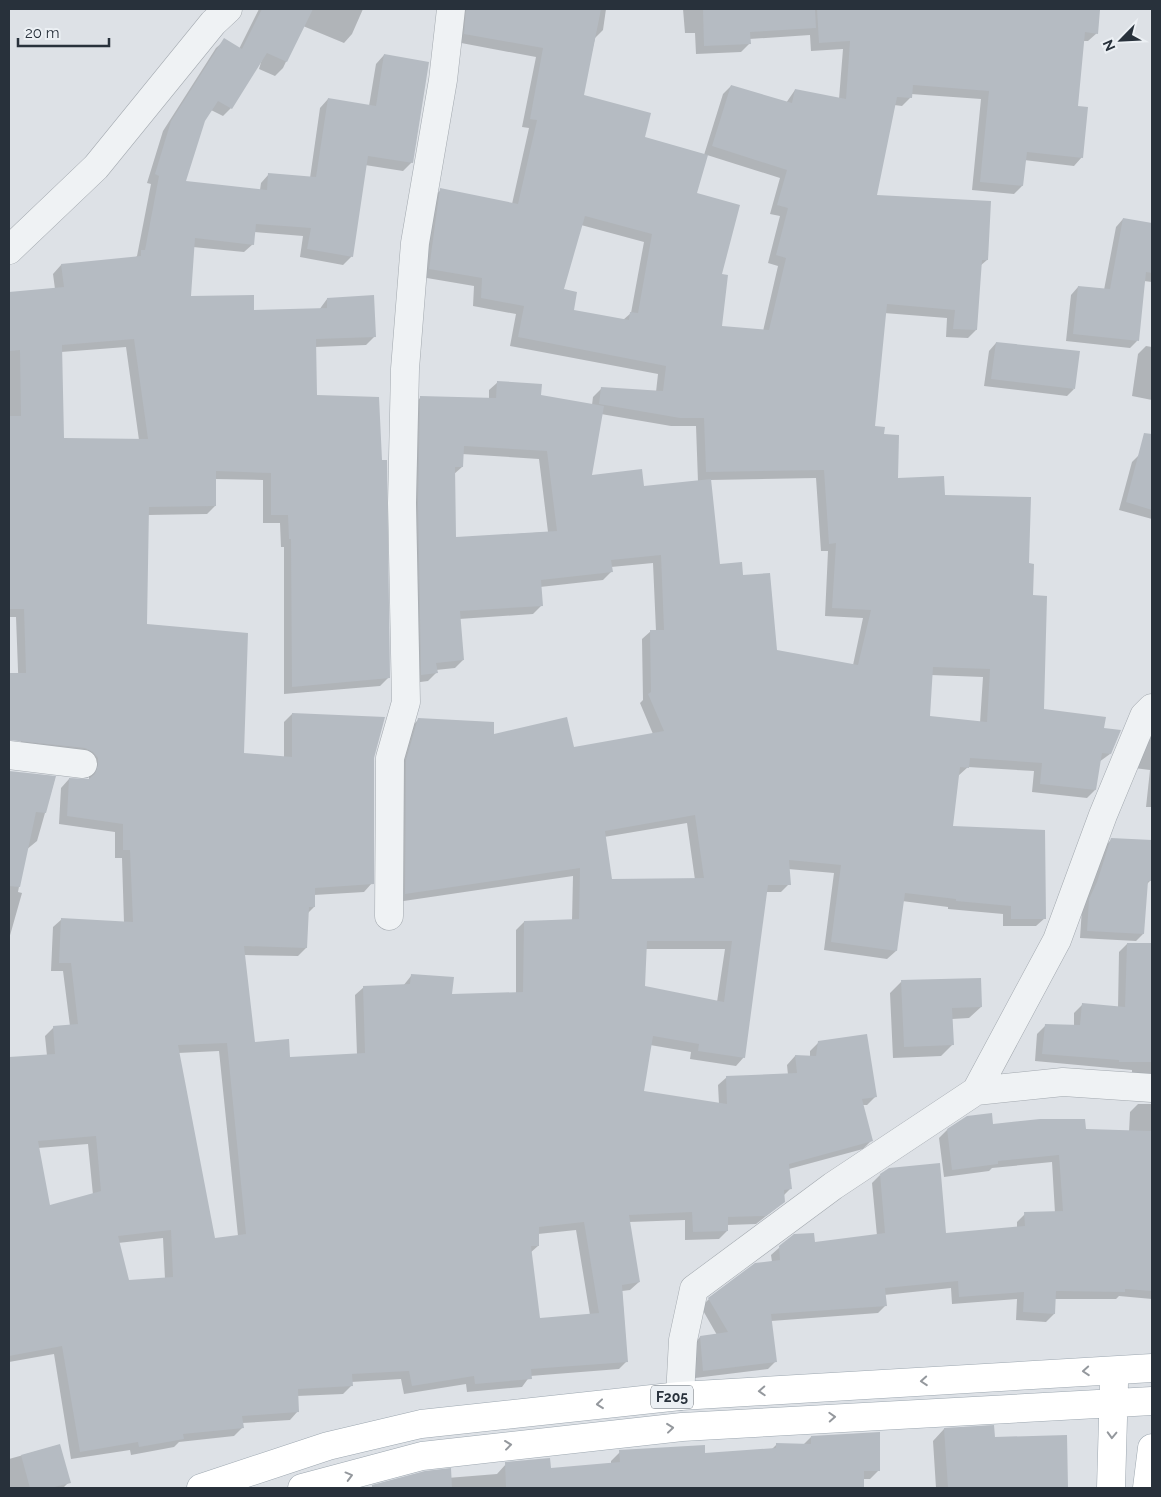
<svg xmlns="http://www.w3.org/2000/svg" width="1161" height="1497" font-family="Raleway,sans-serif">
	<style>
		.shadow { fill: #0003; fill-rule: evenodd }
		.building { fill: #b5bbc2; fill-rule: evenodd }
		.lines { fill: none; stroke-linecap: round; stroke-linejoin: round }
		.minor-casing { stroke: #a3a9af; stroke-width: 29 }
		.major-casing { stroke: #9da7b0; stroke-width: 29 }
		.minor { stroke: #eff2f4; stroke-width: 28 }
		.major { stroke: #fff; stroke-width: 28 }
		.oneway { stroke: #94989d }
		.labels { text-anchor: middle; stroke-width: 5; stroke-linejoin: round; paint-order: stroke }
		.shield { fill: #ecf0f4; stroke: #636a72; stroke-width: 1 }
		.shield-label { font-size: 14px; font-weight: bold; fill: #28313b }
	</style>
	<rect width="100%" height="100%" fill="#dde1e6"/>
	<!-- shadow -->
	<path class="shadow" d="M259 9 283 11V9H363L352 34 344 43 303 26 283 68 275 76 259 69 262 59 231 108 223 116 211 110 204 120 184 182 260 190 261 183 269 174 310 178 320 108 328 99 369 106 376 64 384 55 412 162 403 171 365 165 352 256 343 265 300 257 303 236 254 232 253 244 244 252 193 247 190 297 253 311 319 310 327 299 375 336 366 345 315 347 316 396 389 677 380 686 284 694V547H281L280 523H263V480L215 479V506L207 514 148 515 145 626 243 754 284 758V722L292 714 373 758 372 883 364 892 314 895V907L307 914 306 948 298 956 244 955 254 1044 289 1059 357 1055 355 995 364 987 403 986 411 976 451 995 516 994V930L524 922 572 921 573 876 397 902 398 770 410 728 418 720 492 736 573 748 653 734 640 703 643 700 642 639 651 631H656L653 563 611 567V572L603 580 540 587 541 606 533 614 459 619 463 660 455 668 436 670V673L428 681 413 683 412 406 421 397 489 399V390L498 382 540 396 592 405 593 397 601 389 656 392 658 374 510 346 516 314 473 306 474 286 421 277 432 198 441 190 512 204 529 128 522 127 536 57 456 42V9H606L603 30 595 38 582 96 643 138 704 155 723 94 731 86 786 103 795 90 839 99 843 49 811 51 810 35 749 39 750 43 741 52 696 54 695 33H685L683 9H1099L1097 33 1088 41H1083L1077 107 1082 157 1074 166 1024 160 1022 186 1014 194 972 190 981 99 911 94 910 98 902 106 894 105 876 196 987 260 980 266 976 330 968 338 946 337 947 318 884 313 874 427 883 435 896 480 944 496 1028 565 1043 711 1103 729 1110 754 1099 762 1095 790 1087 798 1032 792 1034 771 968 767 958 776 952 828 1045 918 1036 926H1003V914L948 909V907L902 901 896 951 887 959 824 950 834 873 788 869 789 884 781 892H766L744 1057 736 1066 690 1059 691 1052 650 1045 642 1092 719 1104 718 1085 727 1077 788 1075 787 1065 795 1056 810 1057V1051L819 1042 876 1096 867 1105H862L871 1141 863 1149 789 1169 790 1189 783 1196 784 1202 756 1224 727 1225V1231L719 1239 685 1240V1220L629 1222 639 1282 630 1290 622 1291 627 1361 619 1369 530 1376 522 1387 467 1392 466 1384 404 1394 401 1379 351 1382 352 1385 343 1394 297 1396 298 1411 290 1420 242 1423V1428L234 1436 179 1442 174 1447 131 1455 130 1450 71 1459 54 1354 9 1362V1058L47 1056 45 1036 54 1027 70 1026 63 971H51L53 927 62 919 124 923 122 858H115V832L59 824 61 788 69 779H89V766L21 750 16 617H9V293L55 289 53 274 61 265 135 258 137 256 151 184 147 183 163 131 216 48 225 40 239 49ZM707 155 780 178 770 214 780 216 768 263 778 266 763 331 720 327V275L696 194ZM581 225 644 242 631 313 623 320 572 311 562 290ZM126 347 139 440 63 439 61 352ZM601 414 671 426H696L698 482 643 487 590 476ZM462 454 539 459 548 532 454 538 453 475 462 467ZM816 478 821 551H828L825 616 863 618 853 665 775 651 742 576 719 565 710 480ZM931 675 983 677 980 723 928 717ZM687 823 695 880 611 881 604 837ZM645 949H725L717 1002 643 987ZM219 1051 238 1236 214 1240 178 1053ZM88 1144 93 1195 49 1206 38 1148ZM576 1230 590 1315 539 1319 530 1253 538 1246V1234ZM163 1238 165 1279 128 1281 118 1243Z
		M1123 219 1152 224V282L1144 281 1137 341 1130 348 1066 341 1071 295 1078 287 1104 290 1116 227Z
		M996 343 1074 389 1067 396 984 386 989 351Z
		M1146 346 1152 347V400L1132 396 1138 354Z
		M1140 454 1152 458V519L1119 510 1132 462Z
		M1152 731V807H1146L1150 770 1134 768Z
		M55 778 37 841 26 850 18 892 22 893 9 939V799L22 797Z
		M1112 839 1150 881 1146 885 1143 934 1136 941 1080 938 1082 908 1104 847Z
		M1127 944 1152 945V1083L1132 1079V1070L1035 1061 1037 1034 1045 1026H1074V1013L1082 1005 1118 1008 1119 952Z
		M901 982 981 1007 969 1018 952 1019 953 1044 941 1056 893 1058 890 993Z
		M1138 1104H1152V1299L1119 1296 1116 1299H1054V1314L1046 1322 1016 1320 1017 1299 952 1304 951 1288 884 1295 885 1306 878 1313 771 1321 776 1361 768 1369 695 1378 693 1345 700 1337 717 1335 701 1307 709 1299 772 1262 771 1255 780 1247 877 1236 872 1183 880 1175 945 1234 1017 1228V1222L1025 1214 1055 1213 1052 1162 992 1168 989 1171 944 1177 939 1138 947 1130 992 1126 1129 1132 1130 1112Z
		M993 1427 994 1438 1066 1436 1067 1488H936L933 1441 944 1429Z
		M811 1437 879 1470 870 1479H862L863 1488H380L385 1483 497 1474 506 1464 550 1470 611 1464V1461L620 1452 704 1454 771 1450 777 1444 803 1445Z
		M59 1445 69 1482 63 1488H9V1459Z"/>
	<!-- building -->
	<path class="building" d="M262 9H313L287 62 267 53 232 109 218 101 205 121 186 181 267 190 268 173 316 177 328 98 376 106 384 54 429 62 413 163 368 156 353 257 307 249 311 228 256 224 254 245 195 238 191 296 254 295V310L327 308V298L374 295 376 337 316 339 317 395 379 397 382 460H387L390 678 292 687 291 539H289L288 515H271V473L216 471V506L149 507 147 624 248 633 244 753 292 757V713L385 717 374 758V884L315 888V907H309L307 948 244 946 255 1042 289 1039 290 1057 365 1053 363 986 410 984 411 974 454 977 452 994 523 992 524 921 579 919 580 868 405 894 406 760 418 718 494 722V734L567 717 574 747 664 731 648 694 651 692 650 630H664L661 555 611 560 613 572 541 580 543 606 460 611 464 660 436 663 438 673 421 675 418 503 420 396 496 398 497 381 542 384 541 395 604 406 592 475 642 469 644 486 711 479 720 564 742 562 743 575 770 573 777 650 858 665 871 610 832 608 836 543 829 544 824 470 706 472 704 418H680L599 404 601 387 663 391 666 366 518 337 524 306 481 298 482 278 429 269 440 188 518 204 537 120 530 119 543 48 464 34 466 9H601L584 95 651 113 645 137 708 155 697 193 740 205 722 274 728 275 722 326 769 330 786 258 776 255 788 208 777 205 787 170 712 146 731 85 792 103 795 89 846 99 850 41 819 43 817 9 1100 10 1098 34 1085 32 1078 106 1088 107 1083 158 1027 152 1023 186 980 182 989 91 913 85 912 98 897 97 877 195 991 201 988 260H982L977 330 953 329 955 310 887 304 875 426 885 427 884 434 899 435 898 478 944 476 945 495 1031 497 1029 563 1034 564 1033 595 1047 596 1044 709 1106 717 1104 728 1121 730 1111 754 1102 753 1096 790 1040 784 1042 763 970 758 969 768 960 767 953 826 1045 830 1046 919H1011V906L956 901V899L905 893 897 951 831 942 841 865 789 860 791 885H768L745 1058 698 1051 699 1044 653 1036 644 1091 727 1104 726 1076 797 1073 795 1055 816 1056 818 1041 867 1034 877 1097 862 1099 873 1141 789 1164 792 1189 784 1190 785 1202 766 1216 728 1217V1231L693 1232 692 1212 629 1215 640 1282 622 1285 628 1362 531 1369 532 1379 475 1384 474 1376 412 1386 409 1371 352 1374 353 1386 298 1389 299 1412 242 1416 244 1428 183 1434 184 1439 139 1447 138 1442 80 1452 62 1346 9 1356V1057L55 1054 53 1026 78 1024 71 963H59L61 918 133 922 130 850H123V824L67 816 69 778 89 779 95 774 98 765V758L93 752 85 748 9 740V673H26L24 609H9V416H21L20 350 9 351V292L64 287 61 264 141 256V250H145L159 176 155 174 171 121 224 38 242 49ZM585 216 652 234 638 313 630 312 629 320 574 310 577 292 564 289ZM134 339 148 439 64 438 62 345ZM464 446 547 451 557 531 456 537 455 467H463ZM933 667 990 669 987 722 930 716ZM695 815 704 878 612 879 605 831ZM647 941H732L724 1002 645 986ZM227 1043 246 1234 215 1238 178 1045ZM96 1136 101 1191 50 1205 38 1141ZM584 1222 599 1313 540 1318 531 1246H539V1227ZM171 1230 173 1277 129 1280 118 1236Z
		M703 9H815L816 28 750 32 751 44 704 46Z
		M1123 218 1152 223V273L1146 272 1139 341 1073 334 1078 286 1110 289Z
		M996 342 1080 351 1075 389 991 379Z
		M1144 433 1152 434V510L1126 502Z
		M9 771 56 776 46 813 36 812 20 887 9 886Z
		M1111 838 1152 840 1151 881H1148L1144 934 1087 931 1089 899 1097 882Z
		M1127 943H1152V1062H1119V1060L1042 1054 1045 1024 1080 1025 1082 1003 1125 1007Z
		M981 978 982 1007 952 1008 954 1045 904 1047 901 980Z
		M992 1113 993 1124 1040 1119H1085L1086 1129 1152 1131V1291L1125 1289V1292L1056 1291 1055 1314 1023 1312 1024 1292 959 1297 958 1281 885 1288 887 1306 771 1314 777 1362 703 1371 700 1336 728 1332 708 1298 755 1263 780 1260 779 1246 794 1234 814 1233 815 1242 885 1233 880 1174 889 1168 940 1163 946 1233 1025 1226 1024 1212 1063 1211 1059 1155 998 1161V1164L952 1170 947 1129 967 1116Z
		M994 1425 995 1437 1067 1435 1068 1488H948L944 1428Z
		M880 1432V1471H864V1488H506L505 1462 550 1458 551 1468 620 1462 619 1450 705 1445V1453L776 1448V1443L811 1444V1436Z
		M60 1444 71 1483 50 1488H30L21 1455Z
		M451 1468 452 1488H372V1485L425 1471Z"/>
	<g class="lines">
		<defs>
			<path id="minor" d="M9 250 96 167 213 23 228 9
				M9 755 83 764
				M389 916 390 758 406 702 402 503 405 369 415 243 443 80 451 9
				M976 1091 1063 1082 1152 1088
				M680 1396 683 1340 694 1289 833 1186 976 1091 1057 940 1103 815 1144 716 1152 708"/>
			<path id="major" d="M201 1488 328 1446 421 1424 680 1396 1152 1368
				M302 1488 422 1456 682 1427 1152 1401
				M1111 1488 1114 1383
				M1147 1488 1152 1448"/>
		</defs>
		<!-- minor casing -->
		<use href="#minor" class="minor-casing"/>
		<!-- major casing -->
		<use href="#major" class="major-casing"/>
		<!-- minor -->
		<use href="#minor" class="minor"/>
		<!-- major -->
		<use href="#major" class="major"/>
	</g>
	<!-- one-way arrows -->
	<defs><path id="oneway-chevron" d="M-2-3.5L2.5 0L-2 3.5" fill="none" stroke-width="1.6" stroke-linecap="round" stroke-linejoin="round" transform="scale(1.25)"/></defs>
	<g class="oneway">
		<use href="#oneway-chevron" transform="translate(1086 1371) rotate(176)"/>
		<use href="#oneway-chevron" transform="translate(924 1381) rotate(176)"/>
		<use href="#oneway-chevron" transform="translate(762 1391) rotate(177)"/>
		<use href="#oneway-chevron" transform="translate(600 1404) rotate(174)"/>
		<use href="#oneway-chevron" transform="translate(832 1417) rotate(-3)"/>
		<use href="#oneway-chevron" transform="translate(670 1428) rotate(-6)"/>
		<use href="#oneway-chevron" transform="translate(1112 1435) rotate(92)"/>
		<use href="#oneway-chevron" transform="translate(508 1445) rotate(-7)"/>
		<use href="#oneway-chevron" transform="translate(349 1476) rotate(-15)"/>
	</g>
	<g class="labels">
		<!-- shield labels -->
		<rect class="shield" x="651" y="1385.5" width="42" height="23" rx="4"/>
		<g class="shield-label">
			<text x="672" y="1402">F205</text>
		</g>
	</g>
	<!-- border -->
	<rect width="1161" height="1497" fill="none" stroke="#28313b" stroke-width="20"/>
	<!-- north arrow -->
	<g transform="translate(1121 40) rotate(246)" stroke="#ecf0f4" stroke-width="4" paint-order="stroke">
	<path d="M0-4L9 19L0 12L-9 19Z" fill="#28313b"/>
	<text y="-8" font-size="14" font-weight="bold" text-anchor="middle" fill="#28313b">N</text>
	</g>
	<!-- scale -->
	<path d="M18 38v8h91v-8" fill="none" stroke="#28313b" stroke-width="2.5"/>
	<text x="25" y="38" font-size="15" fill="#28313b" stroke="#ecf0f4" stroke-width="4" paint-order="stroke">20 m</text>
</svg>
